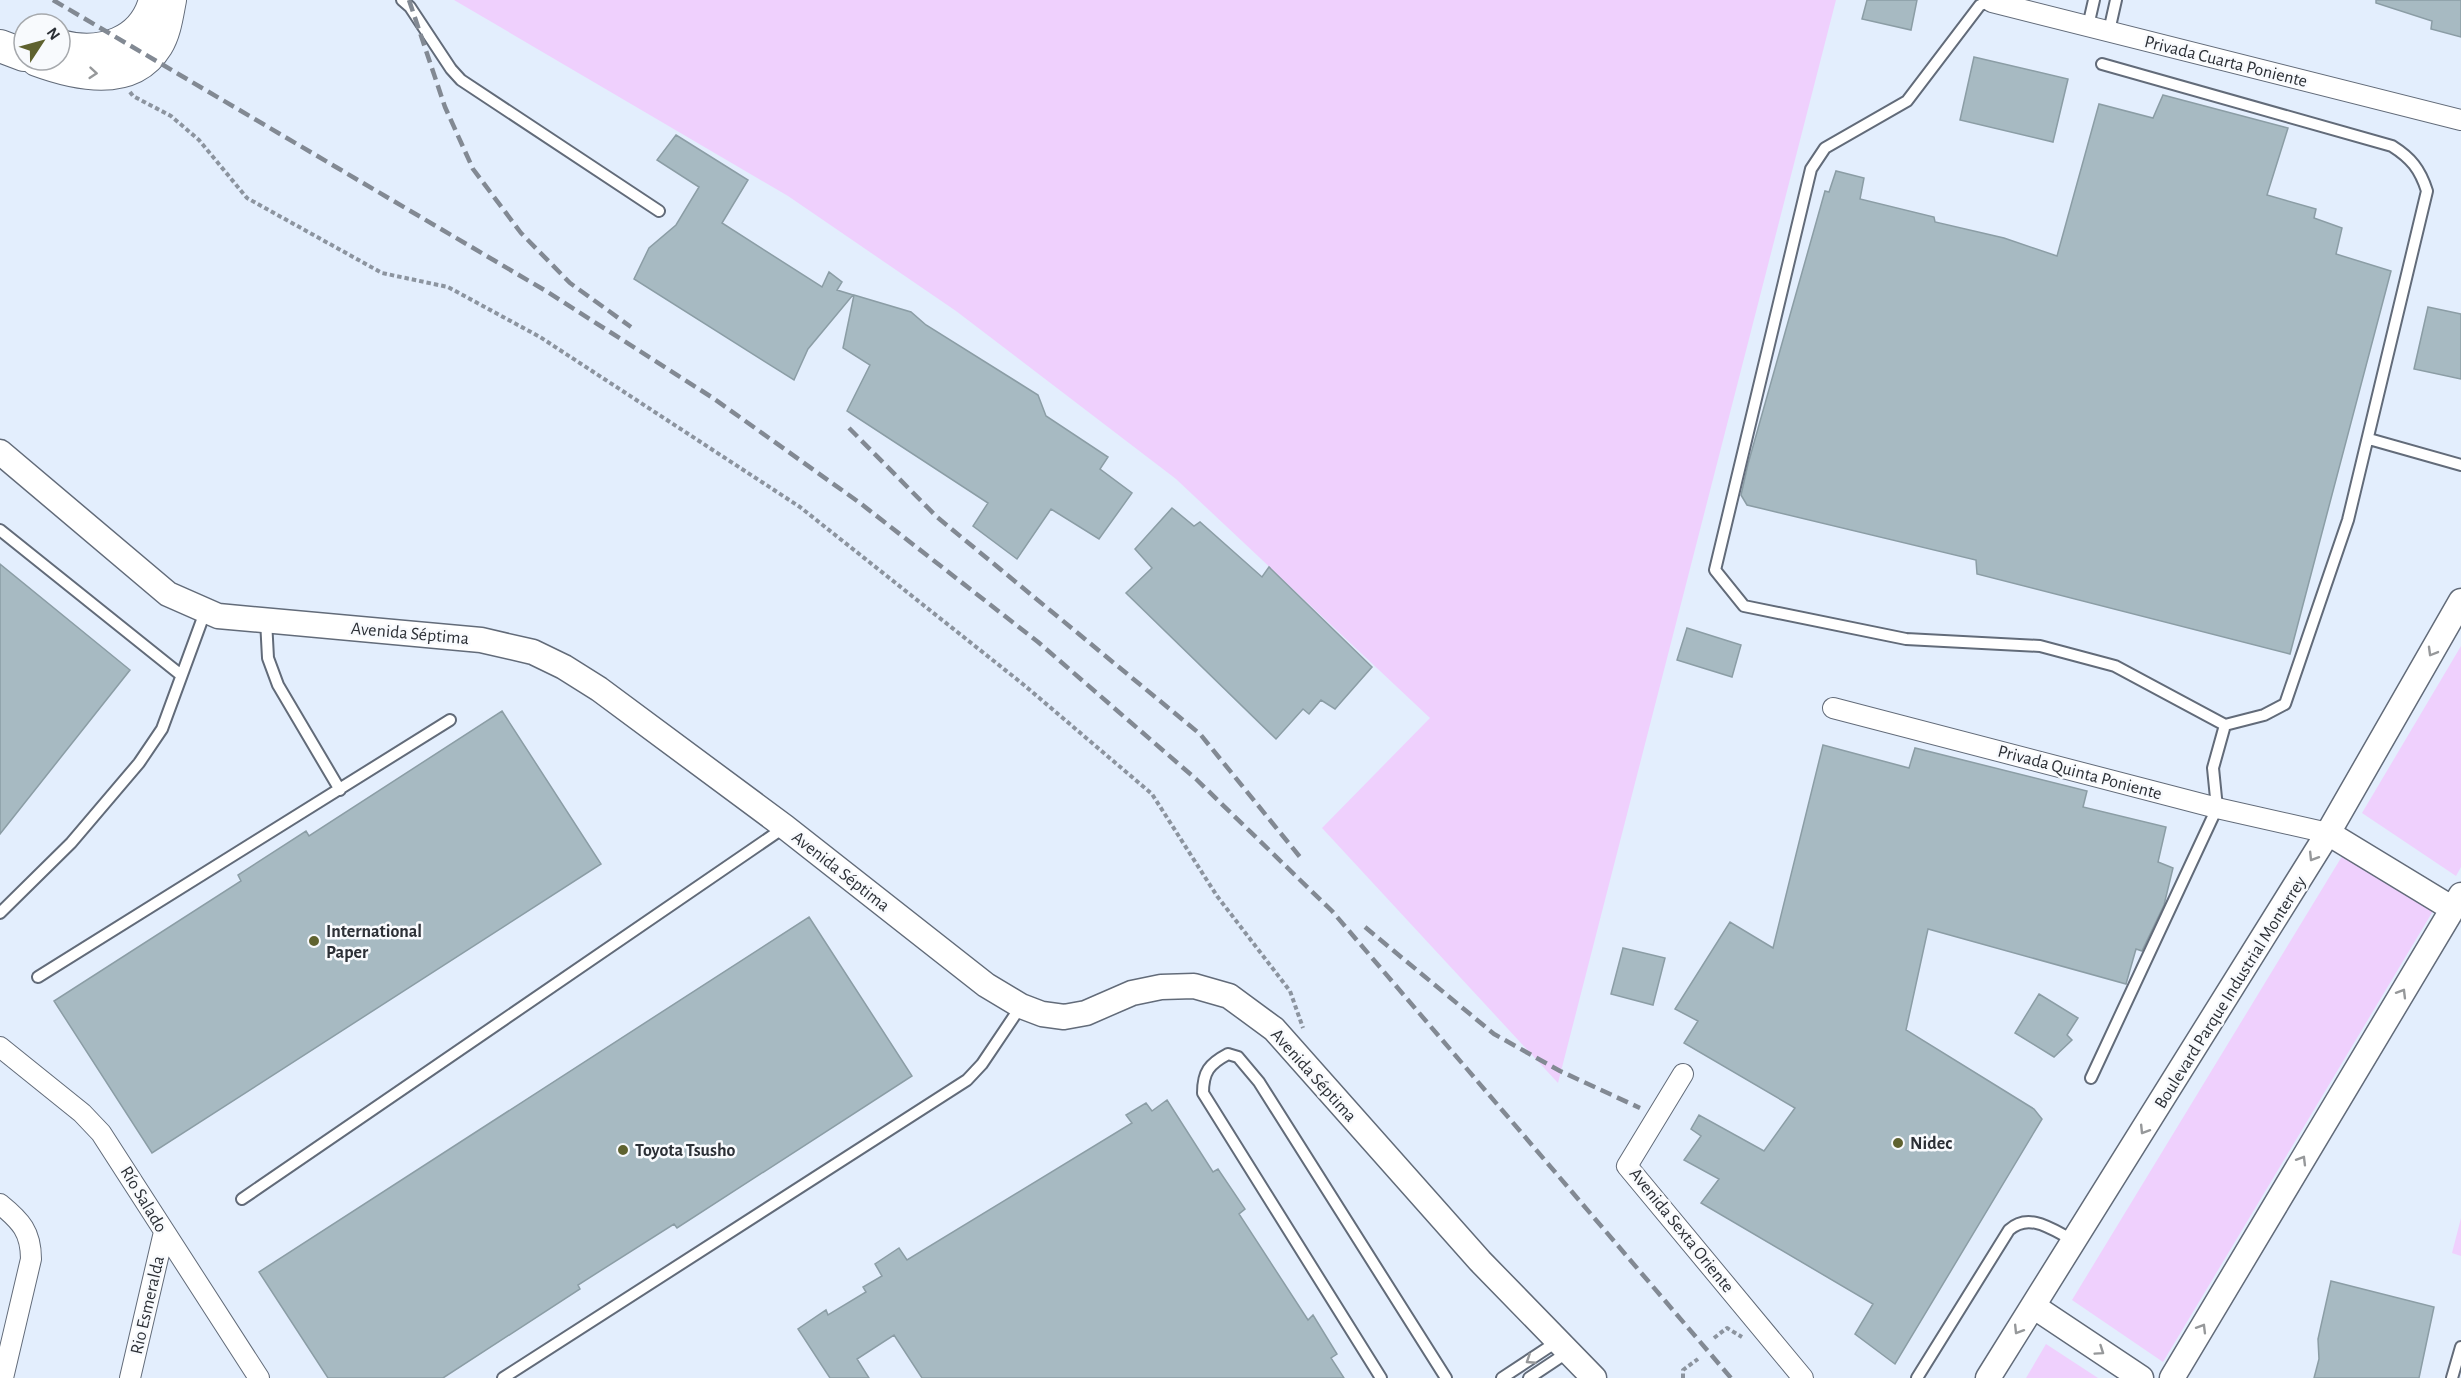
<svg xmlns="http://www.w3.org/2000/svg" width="2461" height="1378" font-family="'Alegreya Sans',sans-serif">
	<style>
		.green { fill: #efd0fd }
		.building { fill: #a7bac2; stroke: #8b9da5; stroke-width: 1.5 }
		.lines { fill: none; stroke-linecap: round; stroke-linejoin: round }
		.service-casing { stroke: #626b79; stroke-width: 14 }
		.minor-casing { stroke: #626b79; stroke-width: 22 }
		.tertiary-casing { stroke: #626b79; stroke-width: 27 }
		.primary-casing { stroke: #626b79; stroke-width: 34 }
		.path { stroke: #8c949f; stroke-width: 4; stroke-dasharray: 4.5 3; stroke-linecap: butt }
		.service { stroke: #fff; stroke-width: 10 }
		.minor { stroke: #fff; stroke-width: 20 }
		.tertiary { stroke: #fff; stroke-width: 24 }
		.primary { stroke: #fff; stroke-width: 32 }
		.rail { stroke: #828993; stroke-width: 4.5; stroke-dasharray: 12 6; stroke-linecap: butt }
		.oneway { stroke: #96989a }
		.poi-dot { fill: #5f622f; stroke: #f8fafd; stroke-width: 2 }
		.labels { text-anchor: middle; stroke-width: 5; stroke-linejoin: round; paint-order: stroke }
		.street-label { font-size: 18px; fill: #2c3036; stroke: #f8fafd }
		.poi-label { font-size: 18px; font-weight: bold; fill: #2c3036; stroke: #f8fafd; text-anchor: start }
	</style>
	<rect width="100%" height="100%" fill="#e3eefd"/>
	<!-- green -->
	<path class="green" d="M454 0H1836L1558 1083 1322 828 1430 718 1176 479 956 311 788 196Z
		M2461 646V867L2456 876 2362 813Z
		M2344 853 2433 911 2163 1362 2072 1300Z
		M2461 1218V1256L2452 1253Z
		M2046 1344 2098 1378H2026Z"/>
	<!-- building -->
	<path class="building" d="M1867 0H1917L1911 30 1862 19Z
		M2376 0H2461V37L2431 29 2432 21 2376 3Z
		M1974 57 2068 79 2053 142 1960 120Z
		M2163 95 2288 128 2267 195 2316 209 2314 218 2342 228 2336 254 2391 271 2290 654 1977 574 1976 560 1747 505 1741 495 1748 464 1825 191 1829 192 1836 171 1864 178 1860 199 1934 217 1935 222 2004 238 2057 256 2099 104 2153 118Z
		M676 135 748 180 722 223 822 287 829 272 842 282 837 290 853 295 808 349 794 380 634 279 649 248 676 225 699 187 657 160Z
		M854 295 911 312 926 325 1038 395 1046 416 1108 457 1100 469 1132 493 1099 539 1051 509 1017 559 973 526 988 503 847 411 870 365 843 348Z
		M2428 307 2461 314V379L2414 369Z
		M1172 508 1194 526 1200 522 1262 577 1269 567 1372 667 1335 709 1321 700 1309 714 1303 709 1276 739 1126 593 1152 568 1135 549Z
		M0 564 130 670 0 834Z
		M1687 628 1741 645 1732 677 1677 660Z
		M502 711 601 864 152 1153 54 1001 241 881 238 875 306 831 309 836Z
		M1823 745 1909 768 1915 748 2087 791 2083 807 2166 827 2158 862 2173 868 2164 905 2142 951 2136 949 2126 984 1928 929 1906 1030 2034 1109 2042 1119 1895 1364 1855 1334 1873 1304 1701 1203 1719 1179 1684 1160 1701 1136 1691 1129 1699 1115 1764 1151 1795 1108 1684 1043 1698 1021 1675 1009 1730 922 1773 948Z
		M809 917 912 1076 677 1228 674 1224 578 1285 580 1289 443 1378H328L259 1272Z
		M1623 948 1665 958 1653 1005 1611 994Z
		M2039 994 2078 1018 2067 1035 2072 1040 2054 1057 2015 1033Z
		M1167 1100 1213 1172 1218 1169 1245 1209 1239 1214 1308 1320 1313 1315 1337 1354 1331 1358 1344 1378H922L894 1335 857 1359 869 1378H830L798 1329 826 1310 828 1315 866 1292 863 1287 882 1276 875 1264 899 1248 907 1260 1132 1123 1126 1115 1146 1103 1152 1111Z
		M2331 1281 2434 1307 2419 1378H2314L2319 1359 2318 1339Z"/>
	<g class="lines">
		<defs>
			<path id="service" d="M402 0 410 7 451 69 461 80 659 211
				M1992 2 1980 5 1907 101 1825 148 1811 169 1715 570 1744 606 1906 639 2040 646 2115 666 2225 725
				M2088 26 2094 0
				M2109 31 2116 0
				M2369 439 2461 465
				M0 530 181 675
				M266 620 268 658 278 685 340 790
				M0 913 71 843 139 763 162 729 205 612
				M38 977 450 720
				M2091 1078 2217 808 2213 768 2225 725 2264 715 2285 704 2348 520 2427 191C2420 169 2411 158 2392 146L2102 64
				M242 1199 785 827
				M503 1378 967 1080 982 1064 1021 1006
				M1381 1378 1203 1093C1203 1072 1209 1064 1228 1054L1238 1057 1259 1082 1446 1378
				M1502 1378 1558 1341
				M1529 1378 1568 1352
				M1917 1378 2009 1230C2030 1211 2054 1231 2075 1241
				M2452 1378 2461 1347"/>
			<path id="minor" d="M1992 2 2461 120
				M1833 708 2217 808 2328 833
				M0 1047 82 1113 101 1133 259 1378
				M1683 1074 1627 1166 1803 1378
				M0 1204C21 1221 31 1232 31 1259L3 1378
				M130 1378 164 1232"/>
			<path id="tertiary" d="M0 452 168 594 218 616 481 640 533 652 564 667 599 689 785 827 986 985 1021 1006 1042 1014 1064 1017 1086 1013 1132 993 1161 987 1194 986 1229 996 1274 1029 1480 1261 1594 1378
				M2328 833 2453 909
				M2033 1306 2141 1378
				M1988 1378 2328 833 2461 601
				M2172 1378 2461 895"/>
			<path id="primary" d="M0 46 24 55
				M60 46C101 57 144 43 155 0
				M37 60C75 74 131 87 157 45 165 32 167 15 170 0"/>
		</defs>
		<!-- service casing -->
		<use href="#service" class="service-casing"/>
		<!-- minor casing -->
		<use href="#minor" class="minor-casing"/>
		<!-- tertiary casing -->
		<use href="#tertiary" class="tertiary-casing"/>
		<!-- primary casing -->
		<use href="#primary" class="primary-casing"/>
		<!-- path -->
		<path class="path" d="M130 92 133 96 171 116 199 140 247 198 382 273 448 287 540 337 800 507 1024 685 1152 794 1217 896 1290 991 1303 1028
			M1714 1338 1727 1328 1742 1337
			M1683 1378V1370L1698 1359"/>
		<!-- service -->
		<use href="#service" class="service"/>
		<!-- minor -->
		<use href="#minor" class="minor"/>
		<!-- tertiary -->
		<use href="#tertiary" class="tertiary"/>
		<!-- primary -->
		<use href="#primary" class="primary"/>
		<!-- rail -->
		<path class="rail" d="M53 0 546 291 713 398 860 503 1038 642 1196 779 1332 911 1731 1378
			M409 0 445 107 473 169 521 233 570 283 631 327
			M849 428 937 517 1200 734 1300 857
			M1365 927 1494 1034 1560 1071 1640 1108"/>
	</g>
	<!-- one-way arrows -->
	<defs><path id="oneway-chevron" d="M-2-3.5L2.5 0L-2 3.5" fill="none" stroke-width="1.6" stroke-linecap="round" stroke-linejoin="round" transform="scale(1.5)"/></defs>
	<g class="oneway">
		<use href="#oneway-chevron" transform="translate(93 73) rotate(5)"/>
		<use href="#oneway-chevron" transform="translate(2432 652) rotate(120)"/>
		<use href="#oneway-chevron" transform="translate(2313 857) rotate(122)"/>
		<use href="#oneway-chevron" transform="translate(2402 993) rotate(-59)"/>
		<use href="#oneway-chevron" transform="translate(2144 1130) rotate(122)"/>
		<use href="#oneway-chevron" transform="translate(2302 1160) rotate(-59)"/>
		<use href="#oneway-chevron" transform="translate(2202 1328) rotate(-59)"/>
		<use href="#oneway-chevron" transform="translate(2018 1330) rotate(122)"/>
		<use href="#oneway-chevron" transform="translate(2100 1351) rotate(34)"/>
		<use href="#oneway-chevron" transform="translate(1530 1360) rotate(147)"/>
	</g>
	<!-- markers -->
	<g class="poi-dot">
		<circle cx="314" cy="941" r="6"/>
		<circle cx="1898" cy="1143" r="6"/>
		<circle cx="623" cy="1150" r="6"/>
	</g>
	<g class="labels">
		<!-- street labels -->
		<g class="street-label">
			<text transform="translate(2226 61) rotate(14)" y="6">Privada Cuarta Poniente</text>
			<text transform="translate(410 633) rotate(5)" y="6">Avenida Séptima</text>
			<text transform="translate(2080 772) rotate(15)" y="6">Privada Quinta Poniente</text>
			<text transform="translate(841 871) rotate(38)" y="6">Avenida Séptima</text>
			<text transform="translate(2230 992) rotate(-58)" y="6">Boulevard Parque Industrial Monterrey</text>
			<text transform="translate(1314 1075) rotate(48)" y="6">Avenida Séptima</text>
			<text transform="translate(144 1199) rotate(59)" y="6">Río Salado</text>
			<text transform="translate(1682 1230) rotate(51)" y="6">Avenida Sexta Oriente</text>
			<text transform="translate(147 1305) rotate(-77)" y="6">Rio Esmeralda</text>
		</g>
		<!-- poi labels -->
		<g class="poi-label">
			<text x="326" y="937">International<tspan x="326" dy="21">Paper</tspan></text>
			<text x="1910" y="1149">Nidec</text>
			<text x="635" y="1156">Toyota Tsusho</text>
		</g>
	</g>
	<!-- north arrow -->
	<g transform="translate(42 42) rotate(54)"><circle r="28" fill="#f8fafd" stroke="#a6a9ad" stroke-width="1.5"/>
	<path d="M0-4.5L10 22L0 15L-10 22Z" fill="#5f622f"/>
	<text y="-9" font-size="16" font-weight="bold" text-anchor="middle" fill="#2c3036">N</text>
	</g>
</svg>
